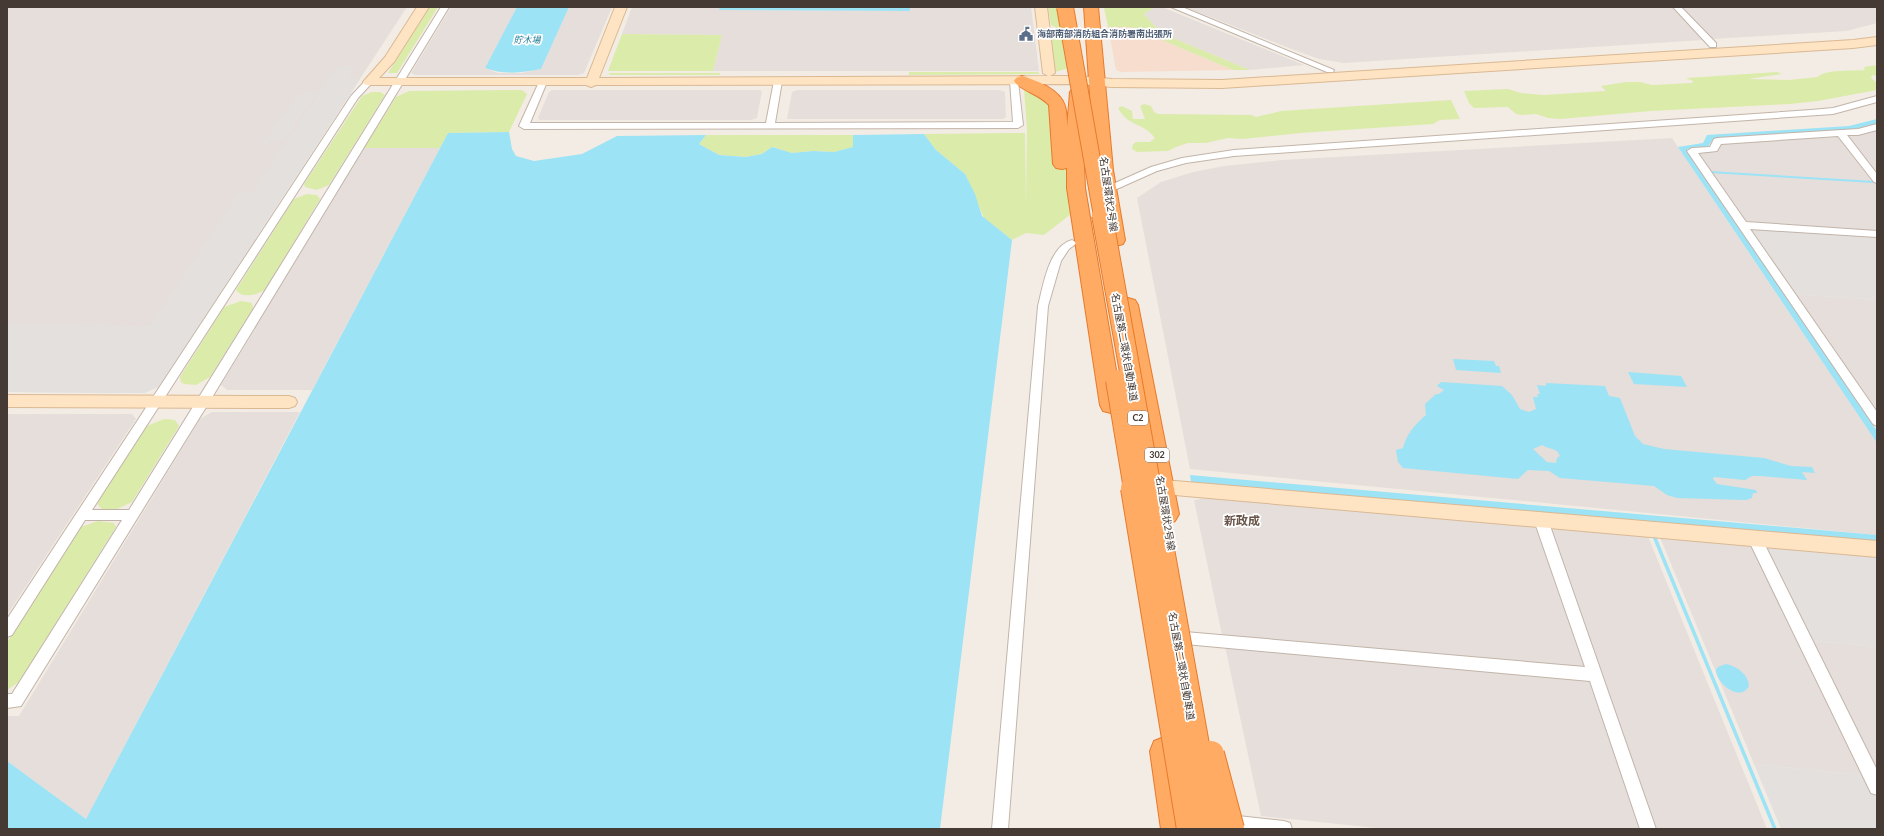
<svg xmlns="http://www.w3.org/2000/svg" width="1884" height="836" font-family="Lato,'Noto Sans JP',sans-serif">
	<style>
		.commercial { fill: #f7ddce }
		.industrial { fill: #e5deda }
		.green { fill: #dbebaa }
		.parking { fill: #e4e0dd }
		.water { fill: #9ce3f5; fill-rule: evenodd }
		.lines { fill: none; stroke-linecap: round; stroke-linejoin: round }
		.stream-far1 { stroke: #9ce3f5; stroke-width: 2 }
		.stream { stroke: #9ce3f5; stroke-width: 3.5 }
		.street-casing { stroke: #c2b4a9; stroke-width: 2 }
		.secondary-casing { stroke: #dab893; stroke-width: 2 }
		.highway-casing { stroke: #e77a2b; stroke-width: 2 }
		.street { fill: #fff; fill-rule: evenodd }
		.secondary { fill: #ffe4c3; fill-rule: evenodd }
		.highway { fill: #ffab64; fill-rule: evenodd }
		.highway-bridge-far2-casing { stroke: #e77a2b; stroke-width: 18; stroke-linecap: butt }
		.highway-bridge-far1-casing { stroke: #e77a2b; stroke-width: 22; stroke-linecap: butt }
		.highway-bridge-casing { stroke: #e77a2b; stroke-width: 28; stroke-linecap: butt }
		.highway-bridge-far2 { stroke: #ffab64; stroke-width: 16 }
		.highway-bridge-far1 { stroke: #ffab64; stroke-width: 20 }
		.highway-bridge { stroke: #ffab64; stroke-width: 26 }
		.labels { text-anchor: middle; stroke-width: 3.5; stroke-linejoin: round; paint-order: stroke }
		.far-service-label { font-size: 9px; font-weight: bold; fill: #4e5e75; stroke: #fff; text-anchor: start }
		.far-water-label { font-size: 9px; font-style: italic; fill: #227e97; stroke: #fff }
		.shield { fill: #fff; stroke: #7e7671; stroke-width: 1 }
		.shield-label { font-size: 9px; font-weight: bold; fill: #463b34 }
		.street-label { font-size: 10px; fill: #463b34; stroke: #fff }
		.quarter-label { font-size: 12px; font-weight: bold; fill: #69564a; stroke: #fff }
	</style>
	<rect width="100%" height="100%" fill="#f3ece4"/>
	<!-- commercial -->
	<path class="commercial" d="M1108 27H1131L1233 70 1121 72 1116 70Z"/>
	<!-- industrial -->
	<path class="industrial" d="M7 7H407L158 387 144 393 7 392Z
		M451 7H517L485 68 498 73H522L541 69 569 7H612L584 73 578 75H415L411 73Z
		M632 7H720L719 10 910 11V7H1031L1039 71H713L722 35 622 34Z
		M1155 7H1162L1304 65 1250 70 1161 33 1144 14Z
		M1185 7H1673L1703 40 1344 63 1319 59 1297 51Z
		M1681 7H1877V23L1847 31 1711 39Z
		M552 90H758L762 91 757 118 751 120H540L538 118 549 92Z
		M797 90H1000L1005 92 1006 117 1003 119H787L792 92Z
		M1877 130V174L1847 137 1848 134Z
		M1836 137 1840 138 1877 185V232L1743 222 1697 153 1721 143Z
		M1672 138 1877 443V535L1190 469 1137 198 1161 182 1193 172 1224 166 1282 160Z
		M364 148H440L312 390H227L221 385Z
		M1792 294 1877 300V416Z
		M212 412H300L86 819 7 761V716H19L200 419Z
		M7 414H132L136 419 7 615Z
		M1212 497 1539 525 1587 668 1222 635 1194 500Z
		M1547 525 1647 534 1767 829H1652Z
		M1659 535 1754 543 1865 775 1754 764Z
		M1812 641 1877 647V773Z
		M1225 646 1591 679 1641 829H1386L1261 816Z"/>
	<!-- green -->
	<path class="green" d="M430 7H438L397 73H388Z
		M1048 7H1071V28H1057L1051 25Z
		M1104 7H1155L1144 14 1161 33 1250 70H1233L1131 27H1108Z
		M1057 33H1072L1070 66 1066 69 1055 72 1051 36Z
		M622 34 722 35 713 71H608Z
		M1877 65V76L1872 75 1871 78 1877 83V90L1818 101 1790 104 1651 111 1560 119 1548 118 1536 114 1522 115 1516 114 1508 107 1474 108 1469 103 1464 91 1508 89 1521 93 1544 95 1606 91 1601 86 1626 82H1640L1652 85 1692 83 1693 81 1686 78 1777 72 1782 74 1748 79 1789 80 1818 77C1824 69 1855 71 1865 70L1864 67Z
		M909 72H1039V74L909 75Z
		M608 73H720V75H611Z
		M1024 89 1032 90 1055 101 1076 210 1044 235 1026 233 1012 240 984 218 965 174 936 150 924 134 1025 133 1026 207 1027 129Z
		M522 90 527 94 509 132 448 133 440 148H364L396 97 409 91Z
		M372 92H380L385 95 329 185 317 190 305 187 304 184 362 96Z
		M1451 100 1460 119 1440 120 1433 124 1300 133 1243 139 1228 138 1206 143H1188L1176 147 1168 151 1137 152 1132 149 1133 144 1136 142H1150L1155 138C1143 122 1128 127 1118 108L1122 106 1132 111 1133 119H1145L1140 106 1144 104 1151 106 1154 112 1158 114 1252 115 1256 117 1281 111Z
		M706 135H853V147L834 152 813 151 792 153 772 147 762 154 746 157 719 155 699 144Z
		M307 194 317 195 320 199 265 290C256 295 243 299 236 290L294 199Z
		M241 301 252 303 253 308 210 377 196 385 184 384 181 382 180 377 224 307Z
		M164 419 175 420 179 426 132 502 115 510H103L98 505V501L147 426Z
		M98 521 114 523 116 527 19 682 7 690V642L81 527Z"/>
	<!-- parking -->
	<path class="parking" d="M338 66H356L348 77 360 79 158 387 144 393 7 392V325L150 326 240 193 253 192Z
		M318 91 285 138 263 144 299 94Z
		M1751 227 1877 236V300L1792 294 1749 230Z
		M1764 544 1877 554V647L1812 641Z
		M1754 764 1865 775 1877 800V829H1781Z"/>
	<!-- water -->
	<path class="water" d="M517 7H569L541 69C521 73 504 75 485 68Z
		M720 7H910V11L719 10Z
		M1877 119V124L1854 129 1713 139 1708 147 1687 149 1877 431V443L1678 147 1703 143 1707 135 1849 126Z
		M509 132 512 149 516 156 534 161 582 154 617 136 706 135 699 144 719 155 746 157 762 154 772 147 792 153 813 151 834 152 853 147V135L924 134 936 150 965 174 975 194 982 216 1012 240 940 829H7V761L86 819 448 133Z
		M1453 359 1494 361 1496 366H1499L1501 373 1456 370Z
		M1628 372 1681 376 1687 387 1634 384Z
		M1441 382 1502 386 1512 395 1520 409 1529 412 1536 409 1533 397H1538L1537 394H1540L1537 385 1546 386V383L1605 386 1609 396 1620 398 1635 436 1643 444 1664 449 1764 458 1791 466 1812 467 1815 473 1802 472 1807 480 1761 476H1752L1745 480 1714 477 1713 479 1717 484 1756 490 1757 493H1753L1752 498 1746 500 1677 498 1667 495 1654 486 1560 478 1549 471 1528 470 1518 479 1403 468 1398 462 1396 450 1403 448C1406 435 1415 424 1426 415L1425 404 1436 394H1439L1444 390 1437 386ZM1542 445C1549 450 1557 447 1560 456L1557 458 1556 463 1547 462 1533 449Z
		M1190 475 1877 535V541L1191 482Z
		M1726 664C1738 667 1748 674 1749 686 1740 703 1716 683 1716 670L1718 667Z"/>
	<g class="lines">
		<!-- stream-far1 -->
		<path class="stream-far1" d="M1710 172 1874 182"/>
		<!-- stream -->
		<path class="stream" d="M1654 536 1775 829"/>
		<defs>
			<path id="street" d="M441 7H449L208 404 21 706 7 708V694H12L122 520H85L12 635 7 637V619L351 96 366 80H372L373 82 358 98 92 510H129Z
				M1171 7H1182L1334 70 1333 72H1327Z
				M1673 7H1681L1716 43V47H1710Z
				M778 78 782 81 775 123 1013 122 1010 81 1014 78 1018 81 1023 125 1018 128 524 129 519 126 539 82 543 79 547 82 530 123H766L774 81Z
				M1877 96V102L1833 114 1234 156 1186 163 1157 171 1110 192H1104L1102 190 1104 188 1151 167 1182 158 1234 150 1811 110 1833 108Z
				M1877 124V130L1858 135H1847L1877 174V183L1874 182 1838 136 1721 144 1717 151 1698 153 1746 222 1877 231V237L1750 229 1877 412V426L1873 424 1687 151 1692 148 1710 147 1714 139 1717 138 1858 129Z
				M1072 240 1077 243 1069 249 1061 261 1048 306 1008 829H992L1038 306C1043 286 1049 246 1072 240Z
				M1541 515 1546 516 1548 520 1656 829H1640L1590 681 1185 644 1180 643 1178 638 1180 633 1185 632 1585 667 1534 520 1536 516Z
				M1755 533 1760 535 1877 770V795L1871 793 1748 539 1750 535Z
				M1229 815 1284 821 1290 823 1292 829H1224L1221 823 1223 817Z"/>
			<path id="secondary" d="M417 7H429L394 62 379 78H587L615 7H627L599 78 1048 76 1043 73 1035 7H1047L1055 73 1050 76H1079L1112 79 1222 80 1853 40 1877 37V45L1853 48 1222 88 1112 87 1079 84 596 85 591 87 586 85H365L363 82 385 57Z
				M7 395 289 396 295 398 297 402 295 406 289 408 7 407Z
				M1163 480 1877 541V557L1163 494 1157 492 1154 487 1157 482Z"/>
			<path id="highway" d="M1084 7H1098L1113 170 1125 240 1123 244 1116 246 1109 244 1107 240 1095 170Z
				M1022 76C1036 80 1061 90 1065 106 1067 113 1067 121 1067 128L1070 92 1072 89 1078 87 1084 89 1086 92 1083 139 1085 188 1122 405 1119 411 1111 413 1103 411 1100 405 1067 188V168L1062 169 1056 168 1053 164 1049 105C1039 94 1020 90 1014 81L1016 78Z
				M1128 298 1135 300 1138 305 1179 514 1175 521 1167 524 1159 521 1155 514 1118 305 1121 300Z
				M1164 737 1174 741 1178 751 1191 829H1161L1150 751 1154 741Z"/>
		</defs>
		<!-- street casing -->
		<use href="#street" class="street-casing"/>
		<!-- secondary casing -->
		<use href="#secondary" class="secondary-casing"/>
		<!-- highway casing -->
		<use href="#highway" class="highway-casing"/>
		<!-- street -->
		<use href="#street" class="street"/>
		<!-- secondary -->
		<use href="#secondary" class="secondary"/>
		<!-- highway -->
		<use href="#highway" class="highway"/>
		<defs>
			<path id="highway-bridge-far2" d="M1065 7 1102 216"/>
			<path id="highway-bridge-far1" d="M1102 215 1151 489
				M1116 380 1134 489"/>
			<path id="highway-bridge" d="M1134 488 1190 829
				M1150 488 1211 829
				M1211 754 1231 829"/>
		</defs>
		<!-- highway-bridge-far2 casing -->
		<use href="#highway-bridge-far2" class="highway-bridge-far2-casing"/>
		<!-- highway-bridge-far1 casing -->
		<use href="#highway-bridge-far1" class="highway-bridge-far1-casing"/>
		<!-- highway-bridge casing -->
		<use href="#highway-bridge" class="highway-bridge-casing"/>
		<!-- highway-bridge-far2 -->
		<use href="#highway-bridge-far2" class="highway-bridge-far2"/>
		<!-- highway-bridge-far1 -->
		<use href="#highway-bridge-far1" class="highway-bridge-far1"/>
		<!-- highway-bridge -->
		<use href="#highway-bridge" class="highway-bridge"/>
	</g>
	<!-- icons -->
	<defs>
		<symbol id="civic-bare" viewBox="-9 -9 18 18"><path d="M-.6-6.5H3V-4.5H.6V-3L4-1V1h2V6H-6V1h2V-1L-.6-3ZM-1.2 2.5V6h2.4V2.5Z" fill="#5c6f8a" stroke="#fff" stroke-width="2.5" paint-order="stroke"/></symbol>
	</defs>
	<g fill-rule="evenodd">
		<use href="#civic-bare" x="1016" y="24" width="20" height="20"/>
	</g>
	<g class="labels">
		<!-- far-service labels -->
		<g class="far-service-label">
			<text x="1037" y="37">海部南部消防組合消防署南出張所</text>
		</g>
		<!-- far-water labels -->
		<g class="far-water-label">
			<text x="527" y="43">貯木場</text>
		</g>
		<!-- shield labels -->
		<g class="shield">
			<rect x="1128" y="411" width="20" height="14" rx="3"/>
			<rect x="1145" y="448" width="24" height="14" rx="3"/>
		</g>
		<g class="shield-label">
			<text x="1138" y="421">C2</text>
			<text x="1157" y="458">302</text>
		</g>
		<!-- street labels -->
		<g class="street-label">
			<text transform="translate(1109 194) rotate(82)" y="4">名古屋環状2号線</text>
			<text transform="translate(1125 347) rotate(80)" y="4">名古屋第二環状自動車道</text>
			<text transform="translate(1166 513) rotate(81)" y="4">名古屋環状2号線</text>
			<text transform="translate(1182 666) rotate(80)" y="4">名古屋第二環状自動車道</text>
		</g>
		<!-- quarter labels -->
		<g class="quarter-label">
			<text x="1242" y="525">新政成</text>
		</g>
	</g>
	<!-- border -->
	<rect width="1884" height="836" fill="none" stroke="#463b34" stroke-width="16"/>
</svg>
